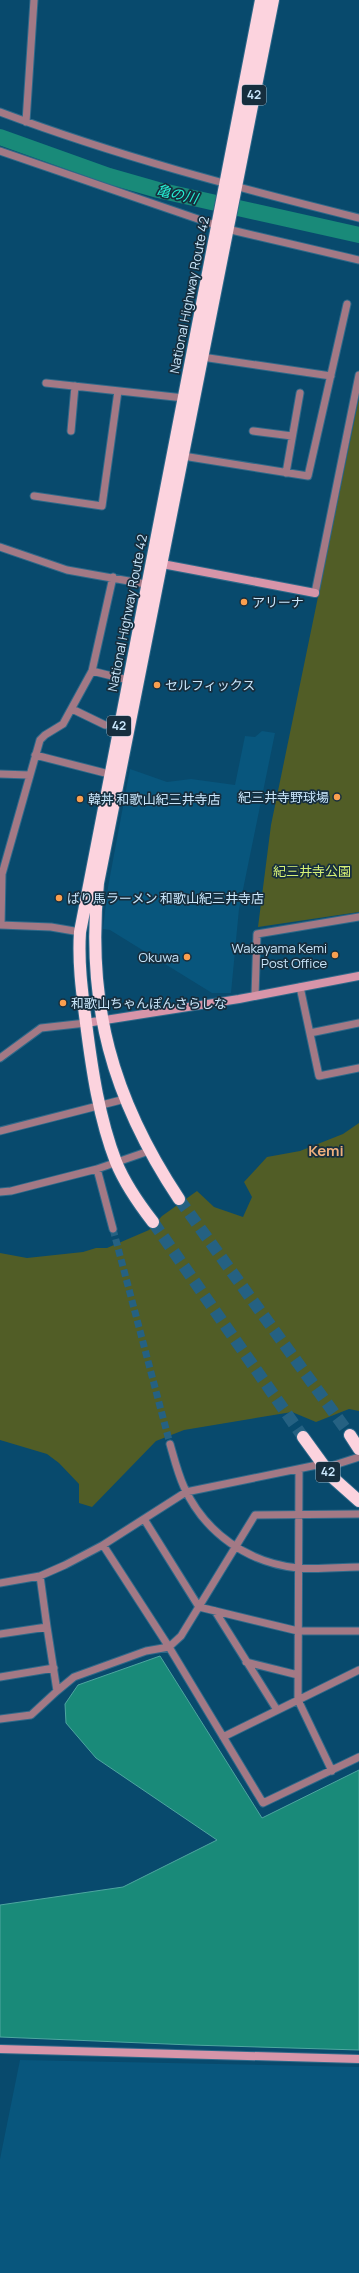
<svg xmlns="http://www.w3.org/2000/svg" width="359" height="2273" font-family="Manrope,'Noto Sans JP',sans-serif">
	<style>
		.built { fill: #08567d }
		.green { fill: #515d26 }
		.water { fill: #198a79; stroke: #4ea6a0 }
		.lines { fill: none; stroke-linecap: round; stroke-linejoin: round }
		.river { stroke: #198a79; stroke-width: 16 }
		.street-tunnel { stroke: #256182; stroke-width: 7; stroke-dasharray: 7 3.5; stroke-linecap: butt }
		.highway-tunnel { stroke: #256182; stroke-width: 12; stroke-dasharray: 12 6; stroke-linecap: butt }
		.street-casing { stroke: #2f6989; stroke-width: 9 }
		.secondary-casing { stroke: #2f6989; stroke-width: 10 }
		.highway-casing { stroke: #2f6989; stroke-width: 14 }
		.street { stroke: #a37985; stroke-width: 7 }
		.secondary { stroke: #d795a9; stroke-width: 8 }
		.highway { stroke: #fcd3de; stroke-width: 12 }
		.poi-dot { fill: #fa9f4f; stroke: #162e3e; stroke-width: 1.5 }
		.labels { text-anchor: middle; stroke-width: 3.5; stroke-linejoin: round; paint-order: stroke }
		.shield { fill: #162e3e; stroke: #93afc2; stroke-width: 1 }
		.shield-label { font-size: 12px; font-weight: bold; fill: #c9e6fb }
		.street-label { font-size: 13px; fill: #c9e6fb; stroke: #162e3e }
		.poi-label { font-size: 13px; fill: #c9e6fb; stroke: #162e3e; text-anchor: start }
		.park-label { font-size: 13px; fill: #d7f175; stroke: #162e3e }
		.water-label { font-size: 14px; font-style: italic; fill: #25f2d5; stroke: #162e3e }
		.quarter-label { font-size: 15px; font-weight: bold; fill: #f0b07d; stroke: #162e3e }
	</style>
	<rect width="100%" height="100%" fill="#084a6d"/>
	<!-- built -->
	<path class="built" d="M262 731 275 733 239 909 231 993H212L110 930 103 929 108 887 130 769 167 782 191 779 235 785 245 736 255 737Z
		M20 2060 359 2067V2273H0V2159Z"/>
	<!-- green -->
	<path class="green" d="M359 398V912L258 927 271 825Z
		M359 1123V1411L349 1409 316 1422 292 1412 184 1430 156 1441 92 1507 79 1503V1484L59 1463 47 1454 0 1440V1253L27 1258 83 1252 96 1248H107L149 1230 162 1216 197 1191 214 1207 243 1217 252 1197 244 1182 267 1157 300 1151 343 1134Z"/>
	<!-- water -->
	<path class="water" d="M160 1656 262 1818 359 1770V2050L191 2045 0 2037V1905L123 1887 217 1840 96 1758 66 1723 65 1704 78 1685Z"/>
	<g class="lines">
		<!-- river -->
		<path class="river" d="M0 137 109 176 158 190 359 235"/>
		<!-- street-tunnel -->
		<path class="street-tunnel" d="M113 1229 170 1444"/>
		<!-- highway-tunnel -->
		<path class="highway-tunnel" d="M179 1199 350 1435
			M153 1222 303 1437"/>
		<defs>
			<path id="street" d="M0 112C117 156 238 188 359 218
				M26 122 34 0
				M0 151 227 229 359 260
				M202 357 331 376
				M46 383 184 398
				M71 431 75 386
				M253 431 292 436
				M183 456 308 476 347 304
				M286 473 300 393
				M34 496 102 506 118 391
				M0 547 67 570 151 585
				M315 593 359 375
				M92 671 128 680
				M72 709 105 725
				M35 755 109 774
				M0 774 29 775
				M0 925 51 927 80 932
				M1 925 2 874 40 740 45 735 63 724 92 671 113 577
				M300 987 319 1076 359 1068
				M255 996 257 934 359 917
				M310 1033 359 1023
				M0 1058 41 1028 86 1023
				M0 1131 125 1099
				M97 1169 113 1229
				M0 1192 11 1191 97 1169 149 1151
				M170 1444C174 1458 178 1474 184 1487 205 1533 248 1563 298 1568 318 1570 339 1567 359 1567
				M325 1468 359 1457
				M299 1470 298 1700 332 1771
				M144 1519 199 1607 298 1631H359
				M103 1545 169 1647 263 1803 359 1757
				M0 1583 40 1576 65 1565 103 1545 186 1492 322 1464
				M215 1611 277 1710
				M0 1634 47 1627 40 1576
				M246 1662 298 1675
				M0 1677 54 1668
				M57 1691 74 1677 146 1651 169 1647 181 1636 255 1515 359 1514
				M0 1719 31 1715 57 1691 47 1627
				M223 1737 359 1670"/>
			<path id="secondary" d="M157 563 315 593
				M86 1023 239 999 359 976
				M0 2049 359 2059"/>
			<path id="highway" d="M179 1199C112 1098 86 1004 98 883L273 0
				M153 1222C139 1204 125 1184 116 1162 99 1118 92 1070 86 1023 82 992 78 963 80 932L261 0
				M350 1435 359 1449
				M303 1437 332 1477 359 1501"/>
		</defs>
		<!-- street casing -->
		<use href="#street" class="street-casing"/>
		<!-- secondary casing -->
		<use href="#secondary" class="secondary-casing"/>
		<!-- highway casing -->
		<use href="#highway" class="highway-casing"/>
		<!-- street -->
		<use href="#street" class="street"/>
		<!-- secondary -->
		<use href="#secondary" class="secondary"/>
		<!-- highway -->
		<use href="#highway" class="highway"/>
	</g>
	<!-- markers -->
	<g class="poi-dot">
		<circle cx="244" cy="602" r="4"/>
		<circle cx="157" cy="685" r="4"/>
		<circle cx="337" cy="797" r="4"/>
		<circle cx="80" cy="799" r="4"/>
		<circle cx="59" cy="898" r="4"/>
		<circle cx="335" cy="955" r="4"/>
		<circle cx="187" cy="957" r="4"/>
		<circle cx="63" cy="1003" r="4"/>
	</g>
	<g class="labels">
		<!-- shield labels -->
		<g class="shield">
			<rect x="242" y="85" width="24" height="20" rx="3"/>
			<rect x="107" y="716" width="24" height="20" rx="3"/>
			<rect x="316" y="1462" width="24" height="20" rx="3"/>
		</g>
		<g class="shield-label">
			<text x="254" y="99">42</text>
			<text x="119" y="730">42</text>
			<text x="328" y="1476">42</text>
		</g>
		<!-- street labels -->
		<g class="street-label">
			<text transform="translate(189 295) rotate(-79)" y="5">National Highway Route 42</text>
			<text transform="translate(127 613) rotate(-79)" y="5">National Highway Route 42</text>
		</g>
		<!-- poi labels -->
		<g class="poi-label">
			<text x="252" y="607">アリーナ</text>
			<text x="165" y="690">セルフィックス</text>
			<text x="329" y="802" text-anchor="end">紀三井寺野球場</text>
			<text x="88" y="804">韓丼 和歌山紀三井寺店</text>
			<text x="67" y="903">ばり馬ラーメン 和歌山紀三井寺店</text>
			<text x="327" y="953" text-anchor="end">Wakayama Kemi<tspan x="327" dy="15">Post Office</tspan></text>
			<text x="179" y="962" text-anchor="end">Okuwa</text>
			<text x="71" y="1008">和歌山ちゃんぽんさらしな</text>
		</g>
		<!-- park labels -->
		<g class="park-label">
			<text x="312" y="876">紀三井寺公園</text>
		</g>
		<!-- water labels -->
		<g class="water-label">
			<text transform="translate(177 194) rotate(13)" y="5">亀の川</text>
		</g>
		<!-- quarter labels -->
		<g class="quarter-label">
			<text x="326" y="1156">Kemi</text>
		</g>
	</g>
</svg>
